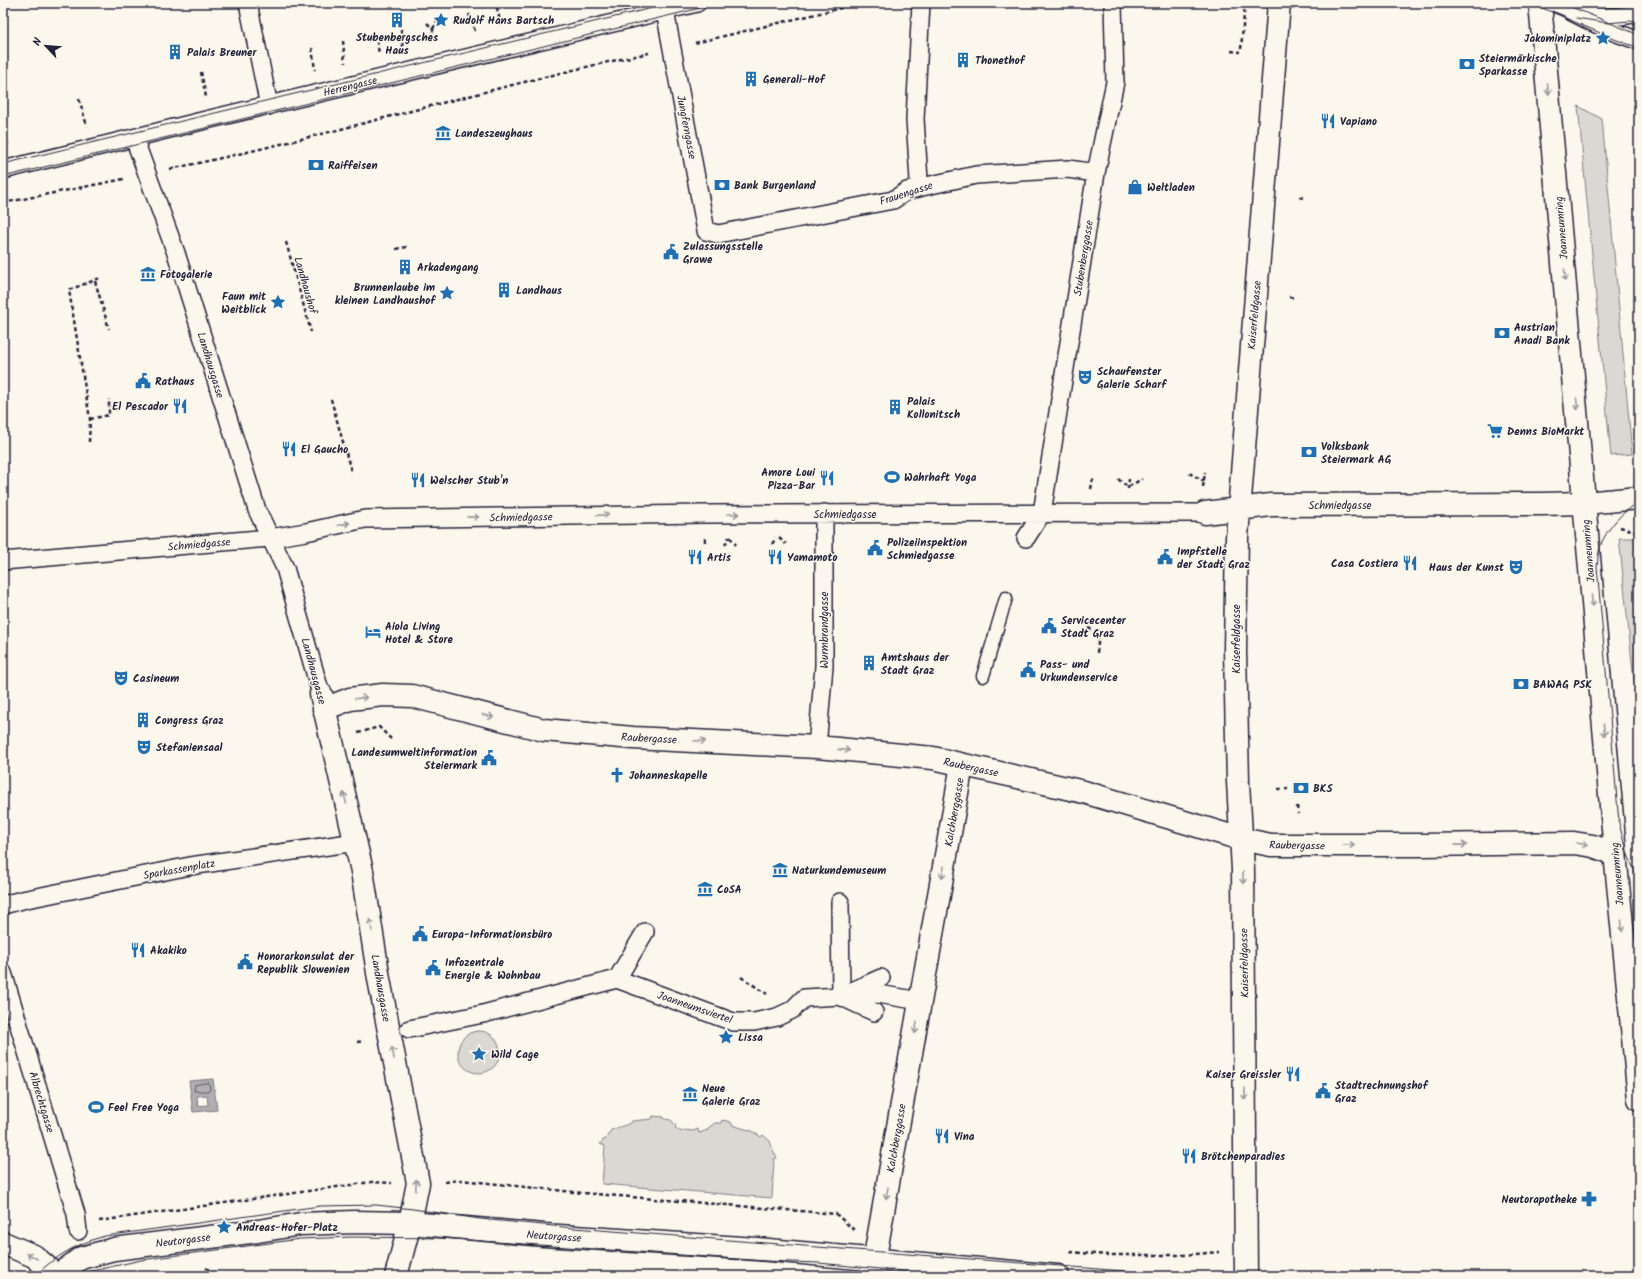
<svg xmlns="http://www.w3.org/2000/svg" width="1642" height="1279" font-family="Kalam,sans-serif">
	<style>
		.green { fill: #dbd8d3; stroke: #7e7d87 }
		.water { fill: #b1aeb0; stroke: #787681; fill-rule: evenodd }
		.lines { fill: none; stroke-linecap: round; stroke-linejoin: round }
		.shore { stroke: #5b5a6a; stroke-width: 1 }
		.service-casing { stroke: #22223b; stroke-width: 15 }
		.pedestrian-casing { stroke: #22223b; stroke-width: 20 }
		.minor-casing { stroke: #22223b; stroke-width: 25 }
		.tertiary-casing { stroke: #22223b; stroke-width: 25 }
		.primary-casing { stroke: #22223b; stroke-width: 25 }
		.path { stroke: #22223b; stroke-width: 2.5; stroke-dasharray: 4 3; stroke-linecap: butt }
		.service { stroke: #fbf7ec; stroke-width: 12 }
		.pedestrian { stroke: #fbf7ec; stroke-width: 17 }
		.minor { stroke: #fbf7ec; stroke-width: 22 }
		.tertiary { stroke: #fbf7ec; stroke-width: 22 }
		.primary { stroke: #fbf7ec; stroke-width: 22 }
		.tram { stroke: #22223b; stroke-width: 1 }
		.oneway { stroke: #99979c }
		.labels { text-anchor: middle; stroke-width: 3; stroke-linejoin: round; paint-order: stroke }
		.poi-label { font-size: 11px; font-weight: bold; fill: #22223b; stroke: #fbf7ec; text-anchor: start }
		.street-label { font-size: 11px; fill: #22223b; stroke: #fbf7ec }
	</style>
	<rect width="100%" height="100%" fill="#fbf7ec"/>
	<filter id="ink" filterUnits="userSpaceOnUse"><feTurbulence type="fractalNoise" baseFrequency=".025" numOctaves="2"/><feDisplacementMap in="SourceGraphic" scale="8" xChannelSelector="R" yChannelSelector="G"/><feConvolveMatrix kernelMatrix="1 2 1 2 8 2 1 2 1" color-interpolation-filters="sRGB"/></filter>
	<g filter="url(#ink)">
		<!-- green -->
		<path class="green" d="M1578 106 1602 119 1632 454 1611 456Z
			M1619 538H1637L1639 554V729Z
			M458 1052a21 21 0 1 1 42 0a21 21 0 1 1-42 0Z
			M653 1116 664 1117V1119L671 1120 676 1126 675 1128 682 1132 684 1130 693 1131 698 1129 699 1133 708 1130 707 1129 715 1123H721L722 1120 731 1122 732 1125 752 1131 761 1137 763 1135 771 1142 770 1144 777 1158 774 1159 772 1198 602 1184 605 1146 600 1144 603 1140H605L611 1130 631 1123 632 1121 652 1119Z"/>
		<!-- water -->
		<path class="water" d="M213 1079 217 1110 193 1112 189 1081ZM207 1095 208 1105 198 1106 197 1096Z"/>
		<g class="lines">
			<!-- shore -->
			<path class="shore" d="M209 1083 210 1089 209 1091H194L195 1085Z"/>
			<defs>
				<path id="service" d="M1549 3 1572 12
					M983 676 1006 598"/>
				<path id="pedestrian" d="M248 3 269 106
					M921 3 915 119 919 180 922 187
					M665 11 706 231 718 234 893 200 907 191 922 187 976 175 1068 169 1096 173
					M1572 12 1606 29 1639 41
					M1583 14 1620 16 1639 13
					M134 138 176 253 257 510 285 568 321 694
					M3 170 210 119 697 3
					M1026 538 1042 513 1096 173 1115 82 1113 3
					M3 561 270 538 306 532 365 519 705 514 1205 513
					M817 747 824 666V513
					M840 902 841 996
					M3 905 22 900 190 866 356 842
					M3 973 76 1214 78 1231
					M617 979 645 932
					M852 991 881 978
					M842 997 874 1012
					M409 1029 483 1014 617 979 733 1022H754L777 1017 792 1010 804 998 878 994 920 1001"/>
				<path id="minor" d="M1205 513 1271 505 1541 504 1584 503 1639 498
					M321 694 362 871 379 979 418 1183 410 1223 396 1276
					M324 709 350 699 383 695 412 696 544 730 633 738 817 747 933 758 1084 792 1241 839 1271 845H1422L1574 843 1593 846 1615 854
					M3 1243 34 1256 57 1276
					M873 1276 876 1251 962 765
					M1246 1276 1243 870 1238 782 1235 650 1237 537 1279 3"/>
				<path id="tertiary" d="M57 1276 81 1258 114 1249 258 1231 301 1224 354 1222 410 1223 544 1235 757 1249 1058 1276"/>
				<path id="primary" d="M1540 3 1617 874 1639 1099"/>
			</defs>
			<!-- service casing -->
			<use href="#service" class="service-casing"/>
			<!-- pedestrian casing -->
			<use href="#pedestrian" class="pedestrian-casing"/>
			<!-- minor casing -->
			<use href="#minor" class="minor-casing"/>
			<!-- tertiary casing -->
			<use href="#tertiary" class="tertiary-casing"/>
			<!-- primary casing -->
			<use href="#primary" class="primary-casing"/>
			<!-- path -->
			<path class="path" d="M47 3 49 9
				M497 8 501 25
				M469 14 475 31
				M427 23 433 29 434 41
				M401 29 403 48
				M433 29 437 21
				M376 34 379 54
				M343 41 345 63
				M695 43 862 3
				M312 48 315 70
				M1241 49 1245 3
				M1231 51 1240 52
				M201 72 206 97
				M79 99 87 126
				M3 128 8 146
				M170 169C331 136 488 87 649 53
				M1299 197 1305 198
				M3 203 124 179
				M286 242 311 332
				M396 249 407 247
				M95 281 109 329
				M404 287 414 286
				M1289 297 1296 298
				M331 399 351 471
				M90 419 109 415V399
				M89 442 90 419 69 290 100 278
				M1189 473 1204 481
				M1118 479 1128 487 1142 479
				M1203 487 1205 472
				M1091 489 1093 479
				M1128 489 1129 479
				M1620 527 1639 532
				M730 537 736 545
				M705 538V545
				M779 538 786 544
				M772 544 776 538
				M725 545 729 537
				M1088 628 1099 633 1097 653
				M358 733 379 727 391 739
				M1278 789H1288
				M1297 806 1298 814
				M741 977 767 994
				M357 1042 364 1041
				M445 1182 460 1180 583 1193 836 1214 854 1230
				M99 1221 371 1182 392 1183
				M1070 1252 1107 1255H1184L1219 1252
				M206 1268 220 1276"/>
			<!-- service -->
			<use href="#service" class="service"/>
			<!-- pedestrian -->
			<use href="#pedestrian" class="pedestrian"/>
			<!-- minor -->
			<use href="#minor" class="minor"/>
			<!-- tertiary -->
			<use href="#tertiary" class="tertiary"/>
			<!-- primary -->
			<use href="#primary" class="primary"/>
			<!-- tram -->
			<path class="tram" d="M1531 3 1614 39 1639 48
				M1562 3 1639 35
				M1577 5 1604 8 1639 6
				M1576 18 1608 23 1639 20
				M3 164 673 3
				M3 177 721 3
				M1639 501C1623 511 1606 529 1600 547 1598 553 1598 560 1597 566L1619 823 1625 847 1639 882
				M35 1276C55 1256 78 1243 105 1236L320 1206 376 1205 413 1209 480 1219 574 1228 1188 1276
				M83 1276 92 1271 141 1260 300 1239 352 1237 440 1238 766 1261 819 1263 951 1276"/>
		</g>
		<!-- one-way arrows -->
		<defs><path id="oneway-shaft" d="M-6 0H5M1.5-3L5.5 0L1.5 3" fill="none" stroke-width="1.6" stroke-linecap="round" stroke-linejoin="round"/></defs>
		<g class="oneway">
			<use href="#oneway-shaft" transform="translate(1548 89) rotate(85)"/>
			<use href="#oneway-shaft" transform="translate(1565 275) rotate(85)"/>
			<use href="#oneway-shaft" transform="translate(1577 404) rotate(85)"/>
			<use href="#oneway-shaft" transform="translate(733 514)"/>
			<use href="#oneway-shaft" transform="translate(603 515) rotate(-1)"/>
			<use href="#oneway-shaft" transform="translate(473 517) rotate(-1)"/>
			<use href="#oneway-shaft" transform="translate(344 524) rotate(-13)"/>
			<use href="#oneway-shaft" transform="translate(1592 601) rotate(85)"/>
			<use href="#oneway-shaft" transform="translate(361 698) rotate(-7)"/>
			<use href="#oneway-shaft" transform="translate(488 716) rotate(14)"/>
			<use href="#oneway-shaft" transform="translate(1604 730) rotate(85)"/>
			<use href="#oneway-shaft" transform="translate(700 741) rotate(3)"/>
			<use href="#oneway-shaft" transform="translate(844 750) rotate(6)"/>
			<use href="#oneway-shaft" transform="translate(345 798) rotate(-104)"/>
			<use href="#oneway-shaft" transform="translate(1582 844) rotate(10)"/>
			<use href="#oneway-shaft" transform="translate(1349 845)"/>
			<use href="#oneway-shaft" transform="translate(1461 845) rotate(-1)"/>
			<use href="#oneway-shaft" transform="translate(943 872) rotate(100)"/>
			<use href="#oneway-shaft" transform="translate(1243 878) rotate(89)"/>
			<use href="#oneway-shaft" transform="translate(371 925) rotate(-99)"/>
			<use href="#oneway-shaft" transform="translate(1622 926) rotate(84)"/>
			<use href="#oneway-shaft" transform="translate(916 1028) rotate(100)"/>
			<use href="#oneway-shaft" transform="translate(393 1053) rotate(-101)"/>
			<use href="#oneway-shaft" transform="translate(1245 1094) rotate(90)"/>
			<use href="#oneway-shaft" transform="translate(416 1185) rotate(-87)"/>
			<use href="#oneway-shaft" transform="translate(887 1193) rotate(100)"/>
			<use href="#oneway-shaft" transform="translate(32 1256) rotate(-150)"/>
		</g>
	</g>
	<!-- icons -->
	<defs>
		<symbol id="building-bare" viewBox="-9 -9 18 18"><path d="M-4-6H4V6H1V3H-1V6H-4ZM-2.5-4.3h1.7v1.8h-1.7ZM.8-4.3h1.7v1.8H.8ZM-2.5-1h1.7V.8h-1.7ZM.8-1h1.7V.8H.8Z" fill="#1f6fb2" stroke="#fbf7ec" stroke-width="2.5" paint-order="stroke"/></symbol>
		<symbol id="sight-bare" viewBox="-9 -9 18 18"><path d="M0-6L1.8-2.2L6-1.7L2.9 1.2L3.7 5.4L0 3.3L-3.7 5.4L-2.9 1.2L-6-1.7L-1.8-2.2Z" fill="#1f6fb2" stroke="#fbf7ec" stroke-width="2.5" paint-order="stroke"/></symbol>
		<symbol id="bank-bare" viewBox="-9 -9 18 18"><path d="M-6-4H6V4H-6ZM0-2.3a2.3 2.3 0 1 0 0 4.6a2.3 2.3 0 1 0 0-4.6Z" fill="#1f6fb2" stroke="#fbf7ec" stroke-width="2.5" paint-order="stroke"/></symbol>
		<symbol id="restaurant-bare" viewBox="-9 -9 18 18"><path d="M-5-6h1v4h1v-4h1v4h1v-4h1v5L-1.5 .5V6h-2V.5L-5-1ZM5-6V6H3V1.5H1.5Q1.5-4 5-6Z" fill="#1f6fb2" stroke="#fbf7ec" stroke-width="2.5" paint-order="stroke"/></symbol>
		<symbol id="museum-bare" viewBox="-9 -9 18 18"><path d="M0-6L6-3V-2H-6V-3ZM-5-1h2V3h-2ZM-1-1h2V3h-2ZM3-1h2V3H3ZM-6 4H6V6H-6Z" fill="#1f6fb2" stroke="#fbf7ec" stroke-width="2.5" paint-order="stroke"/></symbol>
		<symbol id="shop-bare" viewBox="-9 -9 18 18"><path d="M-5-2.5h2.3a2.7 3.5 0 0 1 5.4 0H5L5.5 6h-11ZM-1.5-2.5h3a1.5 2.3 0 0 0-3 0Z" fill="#1f6fb2" stroke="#fbf7ec" stroke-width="2.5" paint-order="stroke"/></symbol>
		<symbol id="civic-bare" viewBox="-9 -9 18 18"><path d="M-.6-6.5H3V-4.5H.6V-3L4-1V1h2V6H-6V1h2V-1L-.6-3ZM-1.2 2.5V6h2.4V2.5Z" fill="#1f6fb2" stroke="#fbf7ec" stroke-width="2.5" paint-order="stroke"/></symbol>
		<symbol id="theatre-bare" viewBox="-9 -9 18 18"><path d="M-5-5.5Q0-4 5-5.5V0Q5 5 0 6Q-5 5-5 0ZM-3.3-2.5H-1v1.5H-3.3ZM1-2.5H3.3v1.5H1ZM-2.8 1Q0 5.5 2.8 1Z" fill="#1f6fb2" stroke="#fbf7ec" stroke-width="2.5" paint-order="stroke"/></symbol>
		<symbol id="supermarket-bare" viewBox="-9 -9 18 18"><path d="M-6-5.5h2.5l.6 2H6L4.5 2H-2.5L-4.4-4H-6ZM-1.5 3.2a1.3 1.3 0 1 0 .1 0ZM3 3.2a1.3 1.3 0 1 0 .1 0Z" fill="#1f6fb2" stroke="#fbf7ec" stroke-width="2.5" paint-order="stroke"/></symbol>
		<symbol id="stadium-bare" viewBox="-9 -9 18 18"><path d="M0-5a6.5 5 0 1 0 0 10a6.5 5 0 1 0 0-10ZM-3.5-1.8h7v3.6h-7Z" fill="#1f6fb2" stroke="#fbf7ec" stroke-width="2.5" paint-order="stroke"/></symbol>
		<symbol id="hotel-bare" viewBox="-9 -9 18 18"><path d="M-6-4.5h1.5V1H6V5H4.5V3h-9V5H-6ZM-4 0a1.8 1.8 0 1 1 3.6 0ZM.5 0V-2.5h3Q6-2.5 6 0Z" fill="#1f6fb2" stroke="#fbf7ec" stroke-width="2.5" paint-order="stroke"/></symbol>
		<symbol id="church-bare" viewBox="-9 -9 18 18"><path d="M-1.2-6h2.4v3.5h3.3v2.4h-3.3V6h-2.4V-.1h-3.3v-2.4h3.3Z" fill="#1f6fb2" stroke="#fbf7ec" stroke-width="2.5" paint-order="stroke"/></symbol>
		<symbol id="pharmacy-bare" viewBox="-9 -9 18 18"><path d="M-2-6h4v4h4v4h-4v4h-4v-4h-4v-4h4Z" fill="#1f6fb2" stroke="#fbf7ec" stroke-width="2.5" paint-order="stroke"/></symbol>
	</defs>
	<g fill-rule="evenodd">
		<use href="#building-bare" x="386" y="9" width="22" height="22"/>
		<use href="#sight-bare" x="430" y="9" width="22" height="22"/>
		<use href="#sight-bare" x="1592" y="27" width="22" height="22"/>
		<use href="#building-bare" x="164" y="41" width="22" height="22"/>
		<use href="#building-bare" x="952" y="49" width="22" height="22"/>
		<use href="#bank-bare" x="1456" y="53" width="22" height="22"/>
		<use href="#building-bare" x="740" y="68" width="22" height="22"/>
		<use href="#restaurant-bare" x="1317" y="110" width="22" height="22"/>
		<use href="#museum-bare" x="432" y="122" width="22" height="22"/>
		<use href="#bank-bare" x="305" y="154" width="22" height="22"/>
		<use href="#bank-bare" x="711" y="174" width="22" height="22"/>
		<use href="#shop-bare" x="1124" y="176" width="22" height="22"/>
		<use href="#civic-bare" x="660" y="241" width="22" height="22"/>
		<use href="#building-bare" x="394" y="256" width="22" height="22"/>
		<use href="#museum-bare" x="137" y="263" width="22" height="22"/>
		<use href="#building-bare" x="493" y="279" width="22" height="22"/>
		<use href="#sight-bare" x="436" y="282" width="22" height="22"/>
		<use href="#sight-bare" x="267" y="291" width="22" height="22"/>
		<use href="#bank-bare" x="1491" y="322" width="22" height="22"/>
		<use href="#theatre-bare" x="1074" y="366" width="22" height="22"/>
		<use href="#civic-bare" x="132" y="370" width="22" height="22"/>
		<use href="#restaurant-bare" x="169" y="395" width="22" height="22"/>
		<use href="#building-bare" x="884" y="396" width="22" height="22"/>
		<use href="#supermarket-bare" x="1484" y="420" width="22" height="22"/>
		<use href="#restaurant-bare" x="278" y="438" width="22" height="22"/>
		<use href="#bank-bare" x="1298" y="441" width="22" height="22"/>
		<use href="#stadium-bare" x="881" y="466" width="22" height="22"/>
		<use href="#restaurant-bare" x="816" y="467" width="22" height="22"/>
		<use href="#restaurant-bare" x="407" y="469" width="22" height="22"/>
		<use href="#civic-bare" x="864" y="537" width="22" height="22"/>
		<use href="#restaurant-bare" x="684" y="546" width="22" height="22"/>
		<use href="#restaurant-bare" x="764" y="546" width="22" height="22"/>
		<use href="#civic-bare" x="1154" y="546" width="22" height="22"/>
		<use href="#restaurant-bare" x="1399" y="552" width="22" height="22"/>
		<use href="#theatre-bare" x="1505" y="556" width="22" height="22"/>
		<use href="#civic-bare" x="1038" y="615" width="22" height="22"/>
		<use href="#hotel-bare" x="362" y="621" width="22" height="22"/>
		<use href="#building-bare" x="858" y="652" width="22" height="22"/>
		<use href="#civic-bare" x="1017" y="659" width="22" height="22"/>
		<use href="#theatre-bare" x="110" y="667" width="22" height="22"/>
		<use href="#bank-bare" x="1510" y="673" width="22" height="22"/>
		<use href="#building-bare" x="132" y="709" width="22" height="22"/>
		<use href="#theatre-bare" x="133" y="736" width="22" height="22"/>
		<use href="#civic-bare" x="478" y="747" width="22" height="22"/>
		<use href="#church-bare" x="606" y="764" width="22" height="22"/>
		<use href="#bank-bare" x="1290" y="777" width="22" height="22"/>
		<use href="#museum-bare" x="769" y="859" width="22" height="22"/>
		<use href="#museum-bare" x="694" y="878" width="22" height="22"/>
		<use href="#civic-bare" x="409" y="923" width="22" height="22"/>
		<use href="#restaurant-bare" x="127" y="939" width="22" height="22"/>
		<use href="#civic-bare" x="234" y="951" width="22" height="22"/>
		<use href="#civic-bare" x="422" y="957" width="22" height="22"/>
		<use href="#sight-bare" x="715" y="1026" width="22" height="22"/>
		<use href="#sight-bare" x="468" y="1043" width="22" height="22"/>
		<use href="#restaurant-bare" x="1282" y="1063" width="22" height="22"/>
		<use href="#civic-bare" x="1312" y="1080" width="22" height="22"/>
		<use href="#museum-bare" x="679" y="1083" width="22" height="22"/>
		<use href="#stadium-bare" x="85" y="1096" width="22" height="22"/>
		<use href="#restaurant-bare" x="931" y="1125" width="22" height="22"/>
		<use href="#restaurant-bare" x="1178" y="1145" width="22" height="22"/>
		<use href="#pharmacy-bare" x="1578" y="1188" width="22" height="22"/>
		<use href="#sight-bare" x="213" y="1216" width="22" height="22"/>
	</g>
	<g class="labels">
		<!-- poi labels -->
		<g class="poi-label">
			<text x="453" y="24">Rudolf Hans Bartsch</text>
			<text x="397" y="41" text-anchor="middle">Stubenbergsches<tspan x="397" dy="13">Haus</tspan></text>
			<text x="1591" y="42" text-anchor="end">Jakominiplatz</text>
			<text x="187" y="56">Palais Breuner</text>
			<text x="1479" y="62">Steiermärkische<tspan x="1479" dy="13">Sparkasse</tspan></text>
			<text x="975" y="64">Thonethof</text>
			<text x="763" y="83">Generali-Hof</text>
			<text x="1340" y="125">Vapiano</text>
			<text x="455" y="137">Landeszeughaus</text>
			<text x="328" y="169">Raiffeisen</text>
			<text x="734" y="189">Bank Burgenland</text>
			<text x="1147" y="191">Weltladen</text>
			<text x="683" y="250">Zulassungsstelle<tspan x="683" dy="13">Grawe</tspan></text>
			<text x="417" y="271">Arkadengang</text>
			<text x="160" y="278">Fotogalerie</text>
			<text x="435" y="291" text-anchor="end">Brunnenlaube im<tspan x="435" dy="13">kleinen Landhaushof</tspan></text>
			<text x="516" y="294">Landhaus</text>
			<text x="266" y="300" text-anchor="end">Faun mit<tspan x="266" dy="13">Weitblick</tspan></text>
			<text x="1514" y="331">Austrian<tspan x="1514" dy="13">Anadi Bank</tspan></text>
			<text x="1097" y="375">Schaufenster<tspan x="1097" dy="13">Galerie Scharf</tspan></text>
			<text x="155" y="385">Rathaus</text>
			<text x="907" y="405">Palais<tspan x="907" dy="13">Kollonitsch</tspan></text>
			<text x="168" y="410" text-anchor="end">El Pescador</text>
			<text x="1507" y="435">Denns BioMarkt</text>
			<text x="1321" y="450">Volksbank<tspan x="1321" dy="13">Steiermark AG</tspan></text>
			<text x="301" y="453">El Gaucho</text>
			<text x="815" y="476" text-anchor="end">Amore Loui<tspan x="815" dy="13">Pizza-Bar</tspan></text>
			<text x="904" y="481">Wahrhaft Yoga</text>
			<text x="430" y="484">Welscher Stub'n</text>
			<text x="887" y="546">Polizeiinspektion<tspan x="887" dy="13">Schmiedgasse</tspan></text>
			<text x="1177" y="555">Impfstelle<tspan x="1177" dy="13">der Stadt Graz</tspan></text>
			<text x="707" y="561">Artis</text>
			<text x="787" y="561">Yamamoto</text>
			<text x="1398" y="567" text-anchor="end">Casa Costiera</text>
			<text x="1504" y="571" text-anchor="end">Haus der Kunst</text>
			<text x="1061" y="624">Servicecenter<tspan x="1061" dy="13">Stadt Graz</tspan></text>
			<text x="385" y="630">Aiola Living<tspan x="385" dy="13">Hotel &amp; Store</tspan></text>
			<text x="881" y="661">Amtshaus der<tspan x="881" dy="13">Stadt Graz</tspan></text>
			<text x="1040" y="668">Pass- und<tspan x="1040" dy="13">Urkundenservice</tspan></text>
			<text x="133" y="682">Casineum</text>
			<text x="1533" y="688">BAWAG PSK</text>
			<text x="155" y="724">Congress Graz</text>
			<text x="156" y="751">Stefaniensaal</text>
			<text x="477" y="756" text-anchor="end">Landesumweltinformation<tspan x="477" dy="13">Steiermark</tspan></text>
			<text x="629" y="779">Johanneskapelle</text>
			<text x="1313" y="792">BKS</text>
			<text x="792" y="874">Naturkundemuseum</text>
			<text x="717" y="893">CoSA</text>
			<text x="432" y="938">Europa-Informationsbüro</text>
			<text x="150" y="954">Akakiko</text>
			<text x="257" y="960">Honorarkonsulat der<tspan x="257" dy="13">Republik Slowenien</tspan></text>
			<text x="445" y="966">Infozentrale<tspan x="445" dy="13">Energie &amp; Wohnbau</tspan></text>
			<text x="738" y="1041">Lissa</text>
			<text x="491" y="1058">Wild Cage</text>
			<text x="1281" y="1078" text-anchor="end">Kaiser Greissler</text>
			<text x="1335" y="1089">Stadtrechnungshof<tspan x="1335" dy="13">Graz</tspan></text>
			<text x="702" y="1092">Neue<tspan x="702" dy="13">Galerie Graz</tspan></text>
			<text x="108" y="1111">Feel Free Yoga</text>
			<text x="954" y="1140">Vina</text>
			<text x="1201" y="1160">Brötchenparadies</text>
			<text x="1577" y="1203" text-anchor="end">Neutorapotheke</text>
			<text x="236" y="1231">Andreas-Hofer-Platz</text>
		</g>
		<!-- street labels -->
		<g class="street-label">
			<text transform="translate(350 86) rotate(-14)" y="4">Herrengasse</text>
			<text transform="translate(687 127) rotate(79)" y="4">Jungferngasse</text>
			<text transform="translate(906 193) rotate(-18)" y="4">Frauengasse</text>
			<text transform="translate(1561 228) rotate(-95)" y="4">Joanneumring</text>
			<text transform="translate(1083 258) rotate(-81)" y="4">Stubenberggasse</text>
			<text transform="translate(306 285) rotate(74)" y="4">Landhaushof</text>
			<text transform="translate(1254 315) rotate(-85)" y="4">Kaiserfeldgasse</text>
			<text transform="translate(211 365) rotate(73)" y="4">Landhausgasse</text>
			<text x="1340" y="509">Schmiedgasse</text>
			<text x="845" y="518">Schmiedgasse</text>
			<text transform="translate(521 517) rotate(-1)" y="4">Schmiedgasse</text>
			<text transform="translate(199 544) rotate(-5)" y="4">Schmiedgasse</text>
			<text transform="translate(1588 551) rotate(-95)" y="4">Joanneumring</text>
			<text transform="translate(824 630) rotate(-90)" y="4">Wurmbrandgasse</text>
			<text transform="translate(1236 639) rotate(-90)" y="4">Kaiserfeldgasse</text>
			<text transform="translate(314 671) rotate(75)" y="4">Landhausgasse</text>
			<text transform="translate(649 738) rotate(3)" y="4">Raubergasse</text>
			<text transform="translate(971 767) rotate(12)" y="4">Raubergasse</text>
			<text transform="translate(954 812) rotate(-80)" y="4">Kalchberggasse</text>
			<text transform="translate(1297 845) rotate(1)" y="4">Raubergasse</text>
			<text transform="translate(179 869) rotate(-10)" y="4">Sparkassenplatz</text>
			<text transform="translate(1617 874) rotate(-95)" y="4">Joanneumring</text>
			<text transform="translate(1244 963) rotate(-91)" y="4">Kaiserfeldgasse</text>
			<text transform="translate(381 988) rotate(80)" y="4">Landhausgasse</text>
			<text transform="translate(695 1007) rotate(19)" y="4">Joanneumsviertel</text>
			<text transform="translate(42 1102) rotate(73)" y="4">Albrechtgasse</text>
			<text transform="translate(896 1138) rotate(-80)" y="4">Kalchberggasse</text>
			<text transform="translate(554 1236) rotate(4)" y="4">Neutorgasse</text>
			<text transform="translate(183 1240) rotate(-7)" y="4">Neutorgasse</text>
		</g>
	</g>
	<!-- margin -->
	<rect width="1642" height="1279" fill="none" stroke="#fbf7ec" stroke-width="16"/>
	<rect x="8" y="8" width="1626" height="1263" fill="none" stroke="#22223b" stroke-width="1.5" filter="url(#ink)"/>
	<!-- north arrow -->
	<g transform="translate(46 46) rotate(296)" stroke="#fbf7ec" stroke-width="3" paint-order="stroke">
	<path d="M0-3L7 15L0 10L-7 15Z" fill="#22223b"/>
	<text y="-6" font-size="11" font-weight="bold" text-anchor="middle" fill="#22223b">N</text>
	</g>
</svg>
